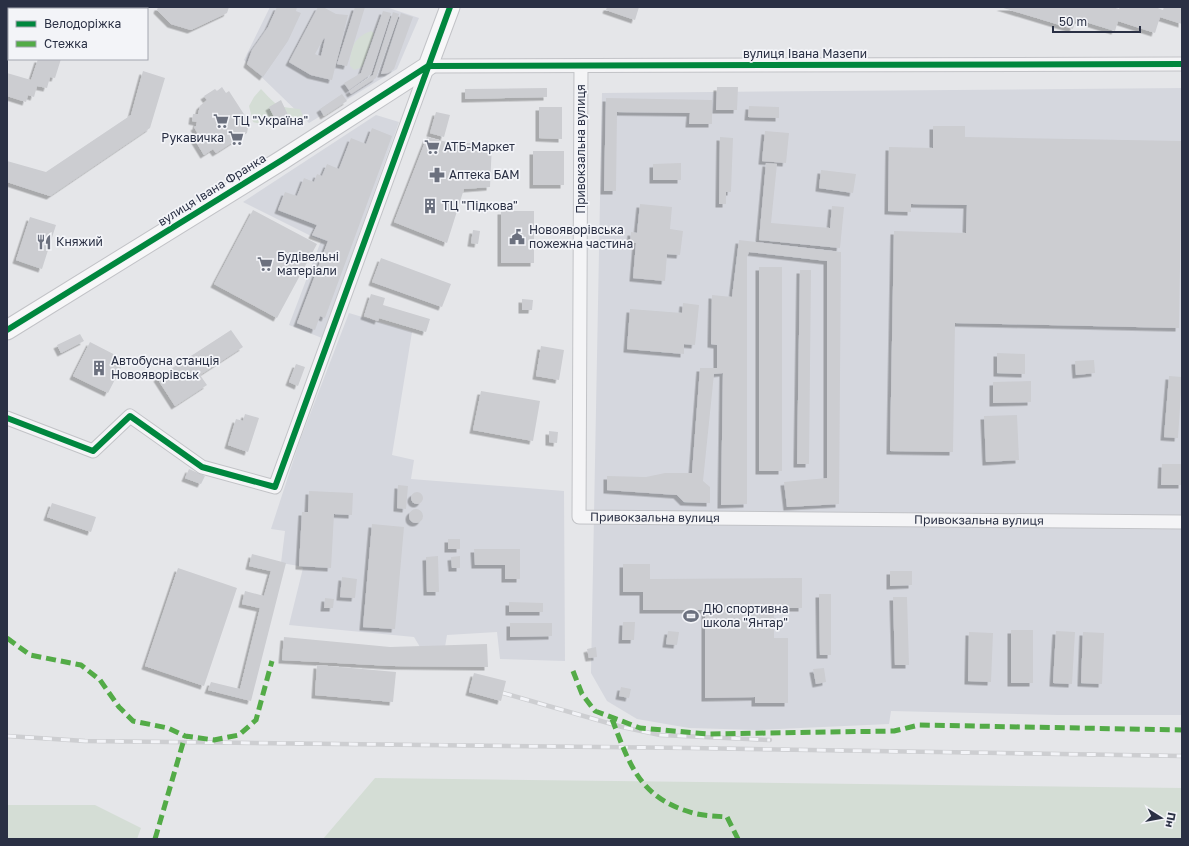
<svg xmlns="http://www.w3.org/2000/svg" width="1189" height="846" font-family="'Golos Text',sans-serif">
	<style>
		.built { fill: #d5d7de }
		.green { fill: #d4ddd5 }
		.building { fill: #cccdd1; fill-rule: evenodd; filter: url(#shadow) }
		.lines { fill: none; stroke-linecap: round; stroke-linejoin: round }
		.street-casing { stroke: #c2c3c7; stroke-width: 15 }
		.secondary-casing { stroke: #c2c3c7; stroke-width: 21 }
		.street { stroke: #f4f4f6; stroke-width: 13 }
		.secondary { stroke: #f7f7f8; stroke-width: 19 }
		.rail-casing { stroke: #cdced1; stroke-width: 4.5 }
		.rail { stroke: #f3f4f8; stroke-width: 3; stroke-dasharray: 9; stroke-linecap: butt }
		.quiet { stroke: #53ab47; stroke-width: 5; stroke-dasharray: 10 5; stroke-linecap: butt }
		.cycleway-casing { stroke: #f3f4f8; stroke-width: 8 }
		.cycleway { stroke: #00873e; stroke-width: 6 }
		.labels { text-anchor: middle; stroke-width: 3.5; stroke-linejoin: round; paint-order: stroke }
		.street-label { font-size: 12px; fill: #2a3044; stroke: #f3f4f8 }
		.poi-label { font-size: 12px; fill: #2a3044; stroke: #f3f4f8; text-anchor: start }
	</style>
	<defs>
		<filter id="shadow"><feDropShadow dx="-3.5" dy="3.5" stdDeviation="0" flood-color="#0004"/></filter>
	</defs>
	<rect width="100%" height="100%" fill="#e5e6e9"/>
	<!-- built -->
	<path class="built" d="M270 7H386L419 18 397 69 309 123 244 60Z
		M1182 88 1181 715H1058L891 711 889 724 758 730 689 728 637 719 607 701 591 673 602 93Z
		M376 115 399 122 322 338 289 325 321 241 243 202Z
		M349 313 412 332 392 455 414 460 411 479 564 491 565 661 500 659 497 632 447 635 445 647H420L414 637 289 625 303 568 299 566 281 563 285 531 271 529 299 443Z"/>
	<!-- green -->
	<path class="green" d="M371 31 374 33 363 65 360 68 354 70 350 66C350 48 354 37 371 31Z
		M261 89C266 94 270 99 275 103 281 108 292 108 300 109L303 116C295 123 289 120 279 121 267 122 268 126 253 122L249 106 254 97Z
		M375 778 1182 788V839H323Z
		M7 805H95L141 828 137 839H7Z"/>
	<!-- building -->
	<path class="building" d="M158 7H229L227 13 191 30 171 24 157 10Z
		M277 7H297L296 11 301 13 288 41 263 77 247 64 252 50 268 27Z
		M318 7H323L336 14 348 15 332 80 311 75 289 62ZM324 38 325 39 321 56 317 55 315 54Z
		M355 7H365L347 66 337 64Z
		M607 7H639L635 20 606 10Z
		M1000 7H1112L1119 9 1120 7H1155L1163 10 1164 7H1182V24L1160 17 1155 33 1118 21 1115 31 1076 19 1073 29Z
		M383 11 391 13 371 74 349 90 344 83 361 73Z
		M393 12 399 14 376 78 351 94 349 91 373 75Z
		M401 13 413 17 394 69 388 73 381 74Z
		M38 59H61L55 78 50 77 47 88 37 86 34 97 28 95 26 102 7 96V73L31 80Z
		M143 71 165 78 150 128 50 196 7 182V161L46 172 131 115Z
		M222 87 226 93 229 91 249 122 247 133 216 153 213 149 204 155 193 137 198 134 194 127 196 126 197 122 192 121 193 114H198L200 106 207 100 204 96 215 89 217 91Z
		M717 87H738L737 110H716Z
		M547 88V97L465 99V89Z
		M342 94 347 101 324 116 320 109Z
		M606 98 712 100V124H689L690 113 617 112 616 191H604Z
		M281 100 288 115 276 121 269 107Z
		M749 106 779 107V118L748 117Z
		M539 107H562V139L539 138Z
		M436 112 450 115 444 137 430 133Z
		M933 126H965V137L1182 141 1179 328 955 323 953 452 890 451 894 231 966 233 967 205 911 204V212L888 211 889 147 933 148Z
		M372 128 392 136 325 318 320 316 315 330 297 323 328 241 312 235 317 225 278 210 285 192 297 196 304 178 314 182 317 174 322 176 327 164 339 169 351 138 366 144Z
		M765 131 789 133 786 163 762 161Z
		M427 137 451 143H492L490 187 464 189 447 243 394 222Z
		M720 137 733 138 731 192H726V204H719Z
		M533 151H564V185H533Z
		M681 163V180H653V164Z
		M766 163 777 164 771 223 830 228 832 206 844 207 840 248 759 240Z
		M821 170 856 174 853 193 819 188Z
		M640 204 672 207 670 229 683 231 680 255 667 254 665 281 633 278 636 243H630L631 232 637 233Z
		M253 210 317 244 277 318 214 284Z
		M501 211H534V263H501Z
		M30 217 56 225 42 269 16 260Z
		M473 230 480 231 478 244 471 243Z
		M739 240 841 252 839 504 787 507 784 482 827 478V261L749 252 747 257V504L721 505 723 373 714 374 703 481 710 487V503L684 502 677 495 607 490V476L646 477 665 473H692L700 368H717V345L711 344 712 295 732 297Z
		M381 258 451 284 442 307 372 282Z
		M759 267H782V471H759Z
		M800 270H811L809 464H797Z
		M371 294 385 298 383 305 430 319 426 332 379 318 378 321 364 316Z
		M522 299 533 300 532 310H522Z
		M683 303 699 305 695 345 684 344V354L627 349 630 309 682 313Z
		M231 330 243 347 200 375 207 385 175 406 157 378Z
		M80 334 84 341 61 353 57 345Z
		M90 342 125 360 108 393 73 376Z
		M541 346 564 350 559 380 536 376Z
		M997 353 1025 354V374L997 373Z
		M1094 360 1095 373 1076 375 1075 361Z
		M296 364 305 367 298 386 289 382Z
		M1169 376 1182 377 1178 438 1164 437Z
		M1031 381V402L993 403V382Z
		M481 391 540 401 533 441 473 430Z
		M245 414 259 418 248 452 228 445 236 419 243 421Z
		M1017 415 1019 460 986 462 984 416Z
		M549 431 558 432 557 443 549 442Z
		M1162 464H1182V485H1161Z
		M189 469 205 476 201 484 185 478Z
		M398 485 408 486 406 509 397 508Z
		M309 491 353 493 352 515 334 514 331 568 299 566 302 512H308Z
		M411 498a6 6 0 1 1 12 0a6 6 0 1 1-12 0Z
		M52 503 96 517 91 532 47 517Z
		M409 516a7 7 0 1 1 14 0a7 7 0 1 1-14 0Z
		M372 524 404 527 395 629 363 627Z
		M448 539H460V549H448Z
		M474 549H520V579H505V565H475Z
		M252 554 286 563 251 701 208 690 211 682 240 689 260 608 242 604 245 591 264 596 271 571 249 566Z
		M438 556 439 592H427L426 557Z
		M460 556V568H452L451 557Z
		M623 564H650V579L802 578V608H774V638H788V703H755V697L705 698V610H643V592H623Z
		M178 568 237 588 204 686 145 666Z
		M890 571H912V585L890 586Z
		M342 577 357 579 355 598 340 597Z
		M819 594H831V655H820Z
		M893 597H907L909 665H895Z
		M325 598 334 599 333 608H324Z
		M509 602 543 603V612H509Z
		M623 622H635L634 640H622Z
		M510 623H552V636L510 637Z
		M1011 630H1033V683H1011Z
		M668 631 679 632 677 645 666 644Z
		M1056 631 1075 632 1072 684 1053 683Z
		M969 632 993 633 991 682 968 681Z
		M1083 632 1104 633 1102 684 1081 683Z
		M284 637 390 647 487 644 488 667 392 666 282 660Z
		M596 647 597 657 589 658 587 649Z
		M317 665 396 672 393 702 315 695Z
		M824 668 826 682 816 684 813 669Z
		M474 673 506 681 501 701 469 692Z
		M621 687 631 689 629 698 619 696Z"/>
	<g class="lines">
		<defs>
			<g id="street">
				<path id="s1" d="M581 66 579 517 1182 522"/>
				<path d="M7 418 93 451 130 416 202 467 275 487 428 66 1182 64"/>
			</g>
			<path id="secondary" d="M7 330 282 160 428 66 450 7"/>
		</defs>
		<!-- street casing -->
		<use href="#street" class="street-casing"/>
		<!-- secondary casing -->
		<use href="#secondary" class="secondary-casing"/>
		<!-- street -->
		<use href="#street" class="street"/>
		<!-- secondary -->
		<use href="#secondary" class="secondary"/>
		<defs>
			<path id="rail" d="M503 693 622 727 660 735 770 740
				M7 736 85 741 690 748 1182 756"/>
		</defs>
		<!-- rail casing -->
		<use href="#rail" class="rail-casing"/>
		<!-- rail -->
		<use href="#rail" class="rail"/>
		<!-- quiet -->
		<path class="quiet" d="M7 638 30 655 81 665 100 680 119 707 133 721 168 728 185 736 214 740 239 735 256 720 272 661
			M573 671 582 694 595 711 640 728 708 734 894 731 919 725 1182 730
			M612 719C630 766 640 798 693 813 704 816 716 816 727 817L738 839
			M155 839 185 736"/>
		<defs>
			<path id="cycleway" d="M428 66 1182 64
				M7 330 282 160 428 66
				M7 418 93 451 130 416 202 467 275 487 450 7"/>
		</defs>
		<!-- cycleway casing -->
		<use href="#cycleway" class="cycleway-casing"/>
		<!-- cycleway -->
		<use href="#cycleway" class="cycleway"/>
	</g>
	<!-- icons -->
	<defs>
		<symbol id="supermarket-bare" viewBox="-9 -9 18 18"><path d="M-6-5.5h2.5l.6 2H6L4.5 2H-2.5L-4.4-4H-6ZM-1.5 3.2a1.3 1.3 0 1 0 .1 0ZM3 3.2a1.3 1.3 0 1 0 .1 0Z" fill="#6b707e" stroke="#f3f4f8" stroke-width="2.5" paint-order="stroke"/></symbol>
		<symbol id="pharmacy-bare" viewBox="-9 -9 18 18"><path d="M-2-6h4v4h4v4h-4v4h-4v-4h-4v-4h4Z" fill="#6b707e" stroke="#f3f4f8" stroke-width="2.5" paint-order="stroke"/></symbol>
		<symbol id="building-bare" viewBox="-9 -9 18 18"><path d="M-4-6H4V6H1V3H-1V6H-4ZM-2.5-4.3h1.7v1.8h-1.7ZM.8-4.3h1.7v1.8H.8ZM-2.5-1h1.7V.8h-1.7ZM.8-1h1.7V.8H.8Z" fill="#6b707e" stroke="#f3f4f8" stroke-width="2.5" paint-order="stroke"/></symbol>
		<symbol id="civic-bare" viewBox="-9 -9 18 18"><path d="M-.6-6.5H3V-4.5H.6V-3L4-1V1h2V6H-6V1h2V-1L-.6-3ZM-1.2 2.5V6h2.4V2.5Z" fill="#6b707e" stroke="#f3f4f8" stroke-width="2.5" paint-order="stroke"/></symbol>
		<symbol id="restaurant-bare" viewBox="-9 -9 18 18"><path d="M-5-6h1v4h1v-4h1v4h1v-4h1v5L-1.5 .5V6h-2V.5L-5-1ZM5-6V6H3V1.5H1.5Q1.5-4 5-6Z" fill="#6b707e" stroke="#f3f4f8" stroke-width="2.5" paint-order="stroke"/></symbol>
		<symbol id="stadium-bare" viewBox="-9 -9 18 18"><path d="M0-5a6.5 5 0 1 0 0 10a6.5 5 0 1 0 0-10ZM-3.5-1.8h7v3.6h-7Z" fill="#6b707e" stroke="#f3f4f8" stroke-width="2.5" paint-order="stroke"/></symbol>
	</defs>
	<g fill-rule="evenodd">
		<use href="#supermarket-bare" x="210" y="110" width="22" height="22"/>
		<use href="#supermarket-bare" x="225" y="127" width="22" height="22"/>
		<use href="#supermarket-bare" x="421" y="136" width="22" height="22"/>
		<use href="#pharmacy-bare" x="426" y="164" width="22" height="22"/>
		<use href="#building-bare" x="419" y="195" width="22" height="22"/>
		<use href="#civic-bare" x="506" y="226" width="22" height="22"/>
		<use href="#restaurant-bare" x="33" y="231" width="22" height="22"/>
		<use href="#supermarket-bare" x="254" y="253" width="22" height="22"/>
		<use href="#building-bare" x="88" y="357" width="22" height="22"/>
		<use href="#stadium-bare" x="680" y="605" width="22" height="22"/>
	</g>
	<g class="labels">
		<!-- street labels -->
		<g class="street-label">
			<text x="805" y="58">вулиця Івана Мазепи</text>
			<text transform="translate(581 149) rotate(-90)" y="4">Привокзальна вулиця</text>
			<text transform="translate(212 190) rotate(-32)" y="4">вулиця Івана Франка</text>
			<text dy="4" stroke="none"><textPath href="#s1" startOffset="527">Привокзальна вулиця</textPath></text>
			<text dy="4" stroke="none"><textPath href="#s1" startOffset="851">Привокзальна вулиця</textPath></text>
		</g>
		<!-- poi labels -->
		<g class="poi-label">
			<text x="233" y="125">ТЦ "Україна"</text>
			<text x="224" y="142" text-anchor="end">Рукавичка</text>
			<text x="444" y="151">АТБ-Маркет</text>
			<text x="449" y="179">Аптека БАМ</text>
			<text x="442" y="210">ТЦ "Підкова"</text>
			<text x="529" y="234">Новояворівська<tspan x="529" dy="14">пожежна частина</tspan></text>
			<text x="56" y="246">Княжий</text>
			<text x="277" y="261">Будівельні<tspan x="277" dy="14">матеріали</tspan></text>
			<text x="111" y="365">Автобусна станція<tspan x="111" dy="14">Новояворівськ</tspan></text>
			<text x="703" y="613">ДЮ спортивна<tspan x="703" dy="14">школа "Янтар"</tspan></text>
		</g>
	</g>
	<!-- border -->
	<rect width="1189" height="846" fill="none" stroke="#2a3044" stroke-width="16"/>
	<!-- legend -->
	<rect x="8" y="8" width="140" height="52" fill="#f3f4f8" stroke="#a3a6b0"/>
	<rect x="16" y="21" width="20" height="6" fill="#00873e" stroke="#a3a6b0"/>
	<text x="44" y="28" font-size="12" fill="#2a3044">Велодоріжка</text>
	<rect x="16" y="41" width="20" height="6" fill="#53ab47" stroke="#a3a6b0"/>
	<text x="44" y="48" font-size="12" fill="#2a3044">Стежка</text>
	<!-- north arrow -->
	<g transform="translate(1161 818) rotate(101)" stroke="#f3f4f8" stroke-width="3" paint-order="stroke">
	<path d="M0-3L7 15L0 10L-7 15Z" fill="#2a3044"/>
	<text y="-6" font-size="11" font-weight="bold" text-anchor="middle" fill="#2a3044">Пн</text>
	</g>
	<!-- scale -->
	<path d="M1053 26v6h87v-6" fill="none" stroke="#2a3044" stroke-width="2"/>
	<text x="1059" y="26" font-size="12" fill="#2a3044" stroke="#f3f4f8" stroke-width="3" paint-order="stroke">50 m</text>
</svg>
